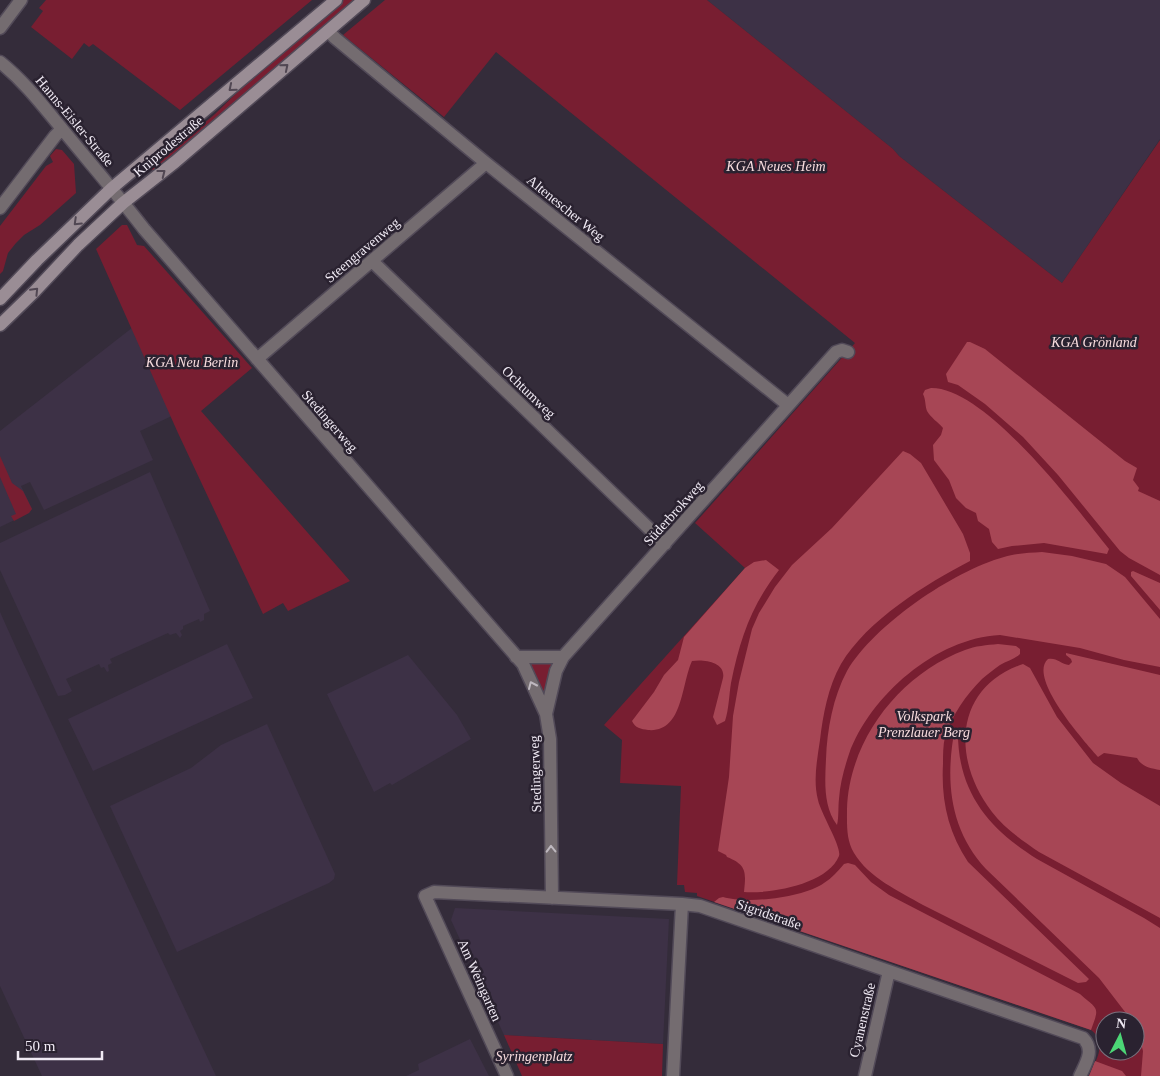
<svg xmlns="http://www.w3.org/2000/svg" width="1160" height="1076" font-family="'Times New Roman',serif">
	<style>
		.built { fill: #3d3146 }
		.green { fill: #781e31; fill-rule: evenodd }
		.forest { fill: #a74655 }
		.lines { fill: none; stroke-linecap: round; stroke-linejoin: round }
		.minor-casing { stroke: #524a58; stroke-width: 15 }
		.secondary-casing { stroke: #524a58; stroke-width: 15 }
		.minor { stroke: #746c70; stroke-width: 12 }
		.secondary { stroke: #9a8d95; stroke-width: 12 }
		.oneway { stroke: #514753 }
		.oneway2 { stroke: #beb8bf }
		.labels { text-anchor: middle; stroke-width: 5; stroke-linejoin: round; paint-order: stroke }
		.street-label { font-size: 14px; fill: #f0eaf4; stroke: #2a2230 }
		.park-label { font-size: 14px; font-style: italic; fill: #f8dcde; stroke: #2a2230 }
	</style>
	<rect width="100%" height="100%" fill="#342c3a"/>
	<!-- built -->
	<path class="built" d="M707 0H1160V139L1062 283 899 156 893 149Z
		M137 324 178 413 140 431 153 460 44 510 30 482 21 486 32 509 29 513 0 527V431Z
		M150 472 210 611 204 614V620L200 622 199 619 183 626V629L180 631 182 635 180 638 176 633 170 635 168 633 110 659 112 663 108 665 109 671 107 672 104 667 101 668 99 664 66 679 72 691 65 695 58 696 0 570V543Z
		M0 612 18 652 216 1076H42L0 986Z
		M227 644 253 698 93 771 68 719Z
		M408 655 457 715 471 739 392 785 390 783 374 792 327 694Z
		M267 724 335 874 334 879 329 883 177 952 110 806 191 768 221 745Z
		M455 908 669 919 663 1044 504 1035 451 920Z
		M470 1039 489 1076H406L419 1070 418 1064Z"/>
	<!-- green -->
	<path class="green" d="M46 0H312L180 110 93 44 89 47 84 43 72 59 31 27 43 11 39 8Z
		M343 0H356L153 171 151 168 215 114 257 73Z
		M385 0H707L893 149 899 156 1062 283 1160 140V1076H1089C1096 1060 1108 1043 1091 1030L697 896V893L685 892 684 885H677L681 786 620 783 622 740 604 725 745 568 695 523 855 343 496 52 444 117 343 35ZM1105 1021H1135V1051H1105Z
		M56 149 62 150 74 164 76 193 40 225 24 235 16 243 8 253 3 271 0 274V226L46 166 53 162 50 156Z
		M122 225H127L137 245 144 246 252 368 201 411 350 581 288 611 283 603 263 614 178 433 96 249Z
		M0 456 12 483 23 491 32 509 29 513 14 521 11 516 16 514 0 477Z
		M528 662 553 663 545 691H542Z
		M504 1035 663 1044 662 1076H522Z"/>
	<!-- forest -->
	<path class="forest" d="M967 342H970L985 349 1125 461 1137 468 1133 480 1139 488 1138 491 1160 501V575L1129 558 1120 551 1058 475 1023 437 985 404 958 385 948 382 946 374Z
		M931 388C986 387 1076 508 1109 549L1107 554 1044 543 1012 546 998 549 992 542 989 529 978 521 976 513 966 508 956 498 949 480 934 460 933 445 941 435 943 428C938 422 931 418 927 411 925 406 926 400 923 394L925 390Z
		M903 451 910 454 921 463 963 534 970 553V561C926 584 867 620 841 664 828 687 823 715 820 740 817 760 813 781 818 800 821 814 842 847 839 856 828 884 771 894 744 892 746 872 747 865 727 857L726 855 718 851 729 777 733 716 739 682 752 629 759 613 775 587 792 565 832 528Z
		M1042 552 1072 556 1106 564 1125 577 1160 619V667L1124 660 1080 648 1000 635C936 638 870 696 849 754 844 769 840 784 839 799 838 807 839 817 837 825 823 806 825 781 826 759 827 730 833 697 847 671 874 625 953 571 1004 557 1016 553 1029 553 1042 552Z
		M766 560 779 570C751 606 740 639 731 683 729 695 729 709 725 721L717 725 713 717 723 678C726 662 704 659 692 661 681 685 683 733 648 730 641 729 635 728 632 721L654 692 664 675 678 660 684 637 745 568 754 562Z
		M1133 571 1160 583V610L1131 576V572Z
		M998 644 1016 646 1020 649V654C1015 659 1007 661 1000 665 994 669 988 674 982 679 966 695 952 715 945 737 943 745 943 755 943 764 941 800 948 832 968 862L1089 979 1086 982 1078 983 923 905C899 891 869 878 854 853 846 840 847 824 847 809 849 740 900 674 965 650 975 646 987 645 998 644Z
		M1066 653 1160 675V770C1150 768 1142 767 1137 758L1104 753 1098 757C1085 742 1027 678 1048 659 1056 657 1061 664 1069 665L1072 662 1071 659 1066 655Z
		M1023 664 1030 668 1057 717 1093 763 1121 783 1160 806V918L1039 852C1023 841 1004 828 992 812 952 760 953 688 1023 664Z
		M955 728 958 730C957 790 987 828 1037 859L1144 918 1160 928V1076H1141L1143 1051 1135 1021H1132L1099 978 986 869C949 829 945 779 955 728Z
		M848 863 855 865 871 882 889 895 1080 994C1098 1010 1100 1006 1091 1030L714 902 719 898 723 897C747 904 803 898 824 883 832 878 838 871 844 864Z
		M1095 1061 1122 1071 1126 1076H1089Z"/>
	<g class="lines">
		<defs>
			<path id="minor" d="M0 28 21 0
				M328 31 335 38 486 163 788 405
				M0 62C25 82 43 106 63 130 90 163 118 195 144 229L523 664 546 714 550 739 552 898
				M0 208 55 136 62 129
				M372 261 665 544
				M257 359 486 163
				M516 657H563
				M546 714 556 671 563 657 836 352 842 350 848 352
				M507 1076 425 896 434 892 682 904 700 906 1083 1038C1095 1050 1086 1063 1080 1076
				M673 1076 682 904
				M865 1076 889 971"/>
			<path id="secondary" d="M0 299 37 260 112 188 336 0
				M0 325 35 291 78 245 123 203 175 162 364 0"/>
		</defs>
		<!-- minor casing -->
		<use href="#minor" class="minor-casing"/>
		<!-- secondary casing -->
		<use href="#secondary" class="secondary-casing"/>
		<!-- minor -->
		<use href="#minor" class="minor"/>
		<!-- secondary -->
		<use href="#secondary" class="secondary"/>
	</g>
	<!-- one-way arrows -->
	<defs><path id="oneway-chevron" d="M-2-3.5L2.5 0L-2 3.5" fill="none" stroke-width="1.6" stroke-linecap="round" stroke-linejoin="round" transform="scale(1.25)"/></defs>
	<g class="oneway">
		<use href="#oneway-chevron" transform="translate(285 67) rotate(-40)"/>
		<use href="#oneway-chevron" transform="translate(232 88) rotate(140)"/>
		<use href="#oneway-chevron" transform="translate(162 173) rotate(-38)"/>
		<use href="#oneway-chevron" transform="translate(77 222) rotate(136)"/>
		<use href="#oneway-chevron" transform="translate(35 291) rotate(-46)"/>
	</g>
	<g class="oneway2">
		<use href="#oneway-chevron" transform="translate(532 685) rotate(-114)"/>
		<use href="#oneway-chevron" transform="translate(551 849) rotate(-91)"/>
	</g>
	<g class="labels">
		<!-- street labels -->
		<g class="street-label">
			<text transform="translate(75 121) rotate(50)" y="5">Hanns-Eisler-Straße</text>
			<text transform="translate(168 146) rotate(-40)" y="5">Kniprodestraße</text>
			<text transform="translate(566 208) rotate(39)" y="5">Altenescher Weg</text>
			<text transform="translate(362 250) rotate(-40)" y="5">Steengravenweg</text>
			<text transform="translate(529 392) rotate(44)" y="5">Ochtumweg</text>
			<text transform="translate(330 421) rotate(49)" y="5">Stedingerweg</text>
			<text transform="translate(673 513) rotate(-48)" y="5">Süderbrokweg</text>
			<text transform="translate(535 774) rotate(-92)" y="5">Stedingerweg</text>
			<text transform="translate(769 914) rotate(19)" y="5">Sigridstraße</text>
			<text transform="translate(480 980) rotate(66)" y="5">Am Weingarten</text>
			<text transform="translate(862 1020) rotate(-77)" y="5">Cyanenstraße</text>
		</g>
		<!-- park labels -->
		<g class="park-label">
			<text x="776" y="171">KGA Neues Heim</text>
			<text x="1094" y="347">KGA Grönland</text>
			<text x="192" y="367">KGA Neu Berlin</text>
			<text x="924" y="721">Volkspark<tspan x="924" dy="16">Prenzlauer Berg</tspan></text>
			<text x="534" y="1061">Syringenplatz</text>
		</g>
	</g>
	<!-- north arrow -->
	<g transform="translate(1120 1036) rotate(6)"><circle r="24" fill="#2a2230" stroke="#79727e"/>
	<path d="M0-4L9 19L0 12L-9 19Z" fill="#4cd676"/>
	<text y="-8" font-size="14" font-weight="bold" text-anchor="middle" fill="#f0eaf4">N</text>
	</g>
	<!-- scale -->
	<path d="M18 1051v8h84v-8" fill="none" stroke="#f0eaf4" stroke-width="2.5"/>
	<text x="25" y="1051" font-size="15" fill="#f0eaf4" stroke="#2a2230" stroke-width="4" paint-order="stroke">50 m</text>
</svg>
